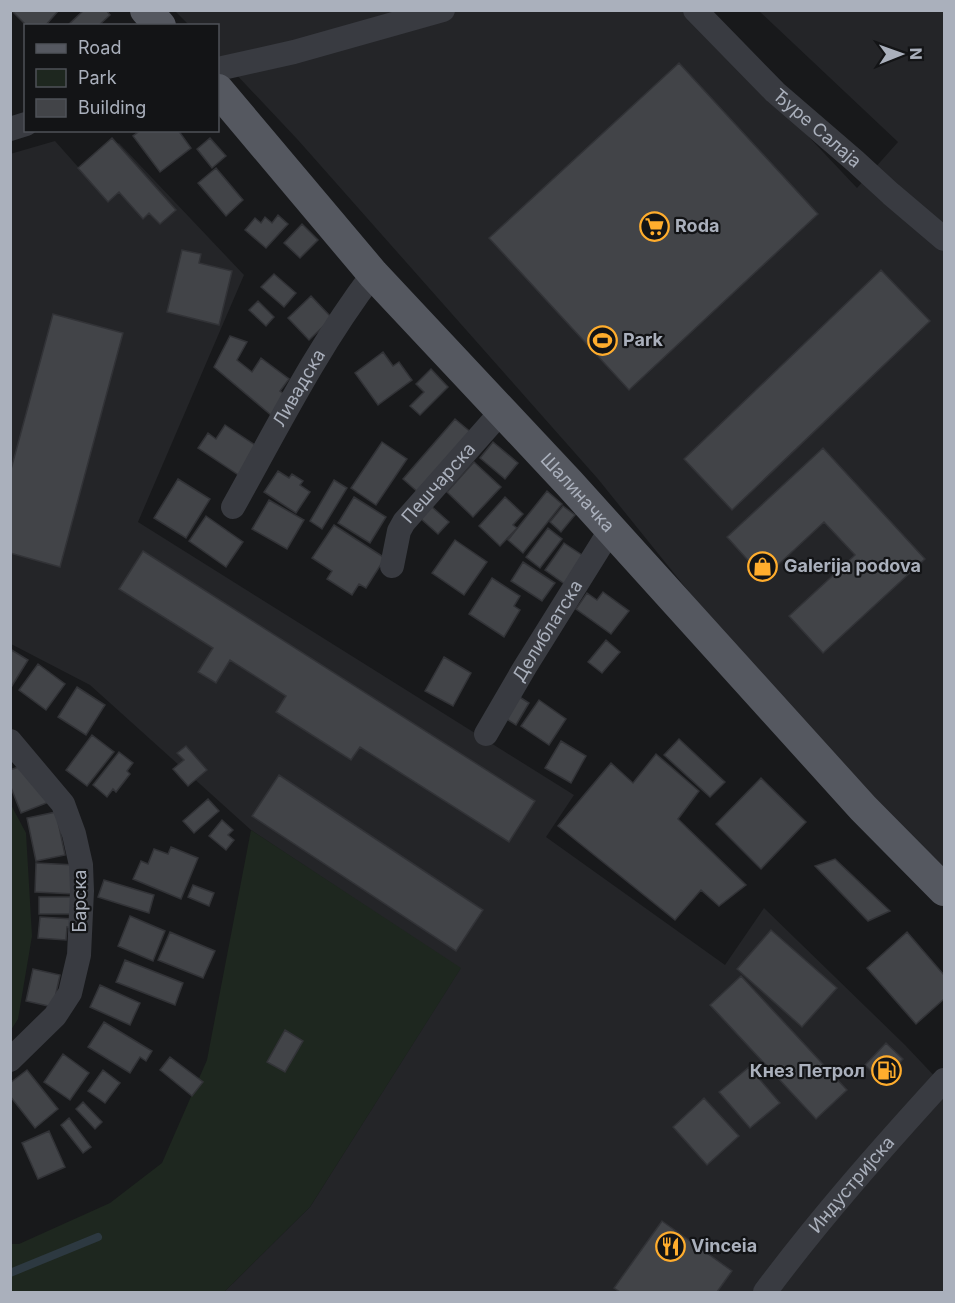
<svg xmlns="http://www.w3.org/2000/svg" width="955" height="1303" font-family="Inter,sans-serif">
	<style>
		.built { fill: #242528 }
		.green { fill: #1e271f }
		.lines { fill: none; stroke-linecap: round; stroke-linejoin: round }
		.stream { stroke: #2d3941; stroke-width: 8 }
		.building { fill: #424448; stroke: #323337; stroke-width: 1.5 }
		.minor { stroke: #393b41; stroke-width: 24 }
		.major { stroke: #555860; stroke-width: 32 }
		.labels { text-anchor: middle; stroke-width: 4.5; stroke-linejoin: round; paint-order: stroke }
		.street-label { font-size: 18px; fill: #aab0bc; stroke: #131416 }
		.poi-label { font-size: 18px; font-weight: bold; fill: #aab0bc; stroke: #131416; text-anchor: start }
	</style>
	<rect width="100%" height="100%" fill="#18191b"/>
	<!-- built -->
	<path class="built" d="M175 11H690L857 188 898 142 759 11H944V890L863 808 598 479 298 140 218 55V26L189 25Z
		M55 141 79 168 119 143 244 275 138 522 574 795 546 837 725 965 764 908 905 1045 941 1083 944 1081V1292H224L310 1207 460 969 251 830 90 685 11 644 10 154Z"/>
	<!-- green -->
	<path class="green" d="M10 803 26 833 32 936 18 1019 11 1030Z
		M251 830 461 968 310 1207 224 1292H11V1244H19L110 1203 162 1163 207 1060Z"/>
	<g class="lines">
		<!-- stream -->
		<path class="stream" d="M10 1273 98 1237"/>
	</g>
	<!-- building -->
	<path class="building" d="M11 10H59L45 26H27Z
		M84 10H106L110 15 98 26H67Z
		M679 63 818 214 629 390 489 238Z
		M141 130H178L191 148 160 172 133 136Z
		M112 138 176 210 160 224 149 213 143 219 119 192 108 202 78 168Z
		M210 138 226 156 212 168 197 149Z
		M216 168 243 200 226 216 198 183Z
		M278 215 288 224 266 248 245 230 255 218 261 223 265 217 272 223Z
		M302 224 318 240 300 258 284 243Z
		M182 250 201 254 199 263 232 271 219 325 167 312Z
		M881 270 930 321 732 510 684 459Z
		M274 274 296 293 284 307 261 287Z
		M311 296 332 318 309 340 288 318Z
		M258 301 274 317 266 326 249 310Z
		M53 314 123 333 60 567 10 553V473Z
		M230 336 247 342 237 360 252 372 261 358 289 379 280 391 287 396 272 416 214 367Z
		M383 352 393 366 399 362 412 380 378 405 355 373Z
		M431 369 448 387 420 415 410 406 424 392 416 384Z
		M455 419 473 434 420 494 403 479Z
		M225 425 258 447 240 476 198 448 208 433 216 439Z
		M382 442 407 459 376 505 351 488Z
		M493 442 518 463 505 479 480 458Z
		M823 448 925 559 823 653 789 616 855 555 824 522 764 578 727 537Z
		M474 462 501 487 473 517 447 492Z
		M278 471 289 478 292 474 303 481 300 485 310 492 296 513 264 492Z
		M178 479 210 499 186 538 154 518Z
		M334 480 347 488 322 529 310 521Z
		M547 491 562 504 523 553 508 540Z
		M354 497 386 517 370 543 338 523Z
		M505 497 523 514 513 525 517 528 500 546 479 526Z
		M269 500 304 520 287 549 252 529Z
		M431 506 449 522 438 534 420 518Z
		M563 506 575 515 561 532 550 522Z
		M206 516 243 542 226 567 189 541Z
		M334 525 385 558 366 588 359 584 352 595 327 579 332 571 312 558Z
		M548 528 562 539 540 568 526 557Z
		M455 540 487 562 464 595 432 573Z
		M564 543 585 557 566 585 545 570Z
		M143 551 535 801 509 842 360 747 351 760 276 712 286 696 230 660 216 683 198 672 213 648 119 589Z
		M523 562 555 583 542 601 511 581Z
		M492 578 520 596 514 606 520 610 504 637 469 614Z
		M603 592 629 611 611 634 576 609 587 593 597 600Z
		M606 640 620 652 602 673 588 662Z
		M10 649 28 660 10 689Z
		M444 657 471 673 453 706 425 691Z
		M38 664 65 684 46 710 19 690Z
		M77 687 105 705 86 735 58 717Z
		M518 696 529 703 516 725 505 718Z
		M539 700 566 719 549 745 521 726Z
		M92 735 114 752 87 786 66 770Z
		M679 739 725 782 710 797 664 755Z
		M561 741 586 756 571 783 545 768Z
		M186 746 207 770 188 786 173 769 184 760 177 753Z
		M119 752 133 763 127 771 130 774 116 792 113 789 107 797 93 785Z
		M656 754 699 791 678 819 746 885 719 906 701 890 675 920 558 826 611 763 633 783Z
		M21 766 49 802 21 813 10 785V770Z
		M279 775 483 910 456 951 252 816Z
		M761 778 806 822 761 869 716 824Z
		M208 799 219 811 194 833 183 821Z
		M56 812 65 855 36 861 27 818Z
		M222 820 233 830 228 835 234 840 226 850 209 836Z
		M171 847 198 858 181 899 133 879 141 861 148 864 154 849 168 854Z
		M835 859 890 911 868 921 815 866Z
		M36 863 76 865 74 894 35 892Z
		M104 880 154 895 149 913 98 897Z
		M193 885 214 893 209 906 188 897Z
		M39 897H71V914H39Z
		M130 916 165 931 153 961 118 946Z
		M40 917 73 919 72 928 67 927 66 940 38 938Z
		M771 930 837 988 802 1027 737 969Z
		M170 932 215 951 203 978 158 960Z
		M907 932 944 975V999L916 1024 867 968Z
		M125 960 183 983 175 1005 116 982Z
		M33 969 60 975 53 1007 26 1001Z
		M741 976 847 1090 816 1119 710 1005Z
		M100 985 140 1003 130 1025 90 1007Z
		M104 1022 152 1051 146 1061 140 1057 130 1073 88 1047Z
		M285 1030 303 1041 285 1072 267 1062Z
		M886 1043 903 1059 882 1082 865 1065Z
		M63 1054 89 1073 70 1100 44 1082Z
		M170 1057 203 1082 192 1096 160 1070Z
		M749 1067 780 1103 750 1128 719 1092Z
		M27 1070 58 1109 35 1128 10 1096V1083Z
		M103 1070 120 1083 105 1103 88 1091Z
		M704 1098 739 1136 707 1165 673 1127Z
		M83 1102 102 1122 95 1129 76 1109Z
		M69 1118 91 1147 83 1153 61 1125Z
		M49 1131 65 1167 38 1179 22 1143Z
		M662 1221 732 1271 717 1292H620L614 1288Z"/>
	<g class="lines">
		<!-- minor -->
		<g class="minor">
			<path id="s1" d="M695 10 775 92 855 161 891 194 944 239"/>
			<path d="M218 69 294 52 443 10"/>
			<path d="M10 129 26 124"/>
			<path id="s2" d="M233 507C277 428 318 346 373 274"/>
			<path id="s3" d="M392 566 399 531 404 522 502 411"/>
			<path id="s4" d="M486 734 525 667 611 529"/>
			<path d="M10 741 63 804 74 834 81 865 82 891 79 955 70 993 55 1016 10 1060"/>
			<path id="s5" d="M765 1292C820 1218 882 1148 944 1080"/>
		</g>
		<!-- major -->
		<g class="major">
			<path d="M146 10 160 26"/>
			<path id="s6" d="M218 90 373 274 569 483 863 808 944 890"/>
		</g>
	</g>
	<!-- icons -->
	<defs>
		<symbol id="supermarket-ring" viewBox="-11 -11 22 22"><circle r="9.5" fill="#131416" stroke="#ffad2d" stroke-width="1.5"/><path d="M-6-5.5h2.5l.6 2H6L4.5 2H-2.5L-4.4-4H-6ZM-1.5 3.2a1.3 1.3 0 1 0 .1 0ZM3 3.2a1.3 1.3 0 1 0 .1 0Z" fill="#ffad2d"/></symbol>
		<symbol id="stadium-ring" viewBox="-11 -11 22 22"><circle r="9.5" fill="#131416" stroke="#ffad2d" stroke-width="1.5"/><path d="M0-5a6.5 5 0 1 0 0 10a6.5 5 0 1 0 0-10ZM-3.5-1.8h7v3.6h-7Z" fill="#ffad2d"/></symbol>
		<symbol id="shop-ring" viewBox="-11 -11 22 22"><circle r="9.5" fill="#131416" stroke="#ffad2d" stroke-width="1.5"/><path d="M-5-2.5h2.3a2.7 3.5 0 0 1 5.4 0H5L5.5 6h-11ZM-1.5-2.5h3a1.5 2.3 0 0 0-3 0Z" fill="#ffad2d"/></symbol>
		<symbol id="fuel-ring" viewBox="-11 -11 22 22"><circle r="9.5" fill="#131416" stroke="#ffad2d" stroke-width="1.5"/><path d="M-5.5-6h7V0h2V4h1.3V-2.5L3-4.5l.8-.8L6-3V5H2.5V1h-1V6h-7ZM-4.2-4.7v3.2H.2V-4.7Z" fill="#ffad2d"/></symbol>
		<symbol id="restaurant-ring" viewBox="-11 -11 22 22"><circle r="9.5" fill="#131416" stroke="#ffad2d" stroke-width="1.5"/><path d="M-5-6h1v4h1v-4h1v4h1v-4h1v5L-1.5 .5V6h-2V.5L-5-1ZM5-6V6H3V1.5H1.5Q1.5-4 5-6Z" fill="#ffad2d"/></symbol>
	</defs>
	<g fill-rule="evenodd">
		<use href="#supermarket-ring" x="638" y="210" width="33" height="33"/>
		<use href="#stadium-ring" x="586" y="324" width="33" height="33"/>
		<use href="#shop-ring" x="746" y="550" width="33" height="33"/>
		<use href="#fuel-ring" x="870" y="1054" width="33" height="33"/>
		<use href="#restaurant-ring" x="654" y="1230" width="33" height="33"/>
	</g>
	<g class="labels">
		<!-- street labels -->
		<g class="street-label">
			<text dy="6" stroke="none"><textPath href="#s1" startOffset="170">Ђуре Салаја</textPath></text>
			<text dy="6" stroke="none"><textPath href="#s2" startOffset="136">Ливадска</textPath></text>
			<text dy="6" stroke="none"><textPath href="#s3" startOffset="98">Пешчарска</textPath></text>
			<text dy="6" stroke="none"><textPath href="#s6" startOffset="540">Шалиначка</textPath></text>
			<text dy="6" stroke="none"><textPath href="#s4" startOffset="120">Делиблатска</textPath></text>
			<text transform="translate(80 901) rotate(-90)" y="6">Барска</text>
			<text dy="6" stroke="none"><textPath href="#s5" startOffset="138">Индустријска</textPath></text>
		</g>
		<!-- poi labels -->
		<g class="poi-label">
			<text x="675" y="232">Roda</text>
			<text x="623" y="346">Park</text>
			<text x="784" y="572">Galerija podova</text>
			<text x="865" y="1077" text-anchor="end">Кнез Петрол</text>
			<text x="691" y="1252">Vinceia</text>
		</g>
	</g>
	<!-- border -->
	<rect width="955" height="1303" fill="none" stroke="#aab0bc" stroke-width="24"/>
	<!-- legend -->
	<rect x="24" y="24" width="195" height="108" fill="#131416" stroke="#4f5258" stroke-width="1.5"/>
	<rect x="36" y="44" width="30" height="9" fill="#555860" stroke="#4f5258" stroke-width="1.5"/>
	<text x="78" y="54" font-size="18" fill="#aab0bc">Road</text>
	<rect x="36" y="69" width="30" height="18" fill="#1e271f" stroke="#4f5258" stroke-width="1.5"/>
	<text x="78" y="84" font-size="18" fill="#aab0bc">Park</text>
	<rect x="36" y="99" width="30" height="18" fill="#424448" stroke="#4f5258" stroke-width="1.5"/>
	<text x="78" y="114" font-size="18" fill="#aab0bc">Building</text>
	<!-- north arrow -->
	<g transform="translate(901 54) rotate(89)" stroke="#131416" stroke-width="4.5" paint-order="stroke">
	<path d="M0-4.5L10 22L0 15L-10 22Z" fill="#aab0bc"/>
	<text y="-9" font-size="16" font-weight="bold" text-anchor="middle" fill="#aab0bc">N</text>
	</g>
</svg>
